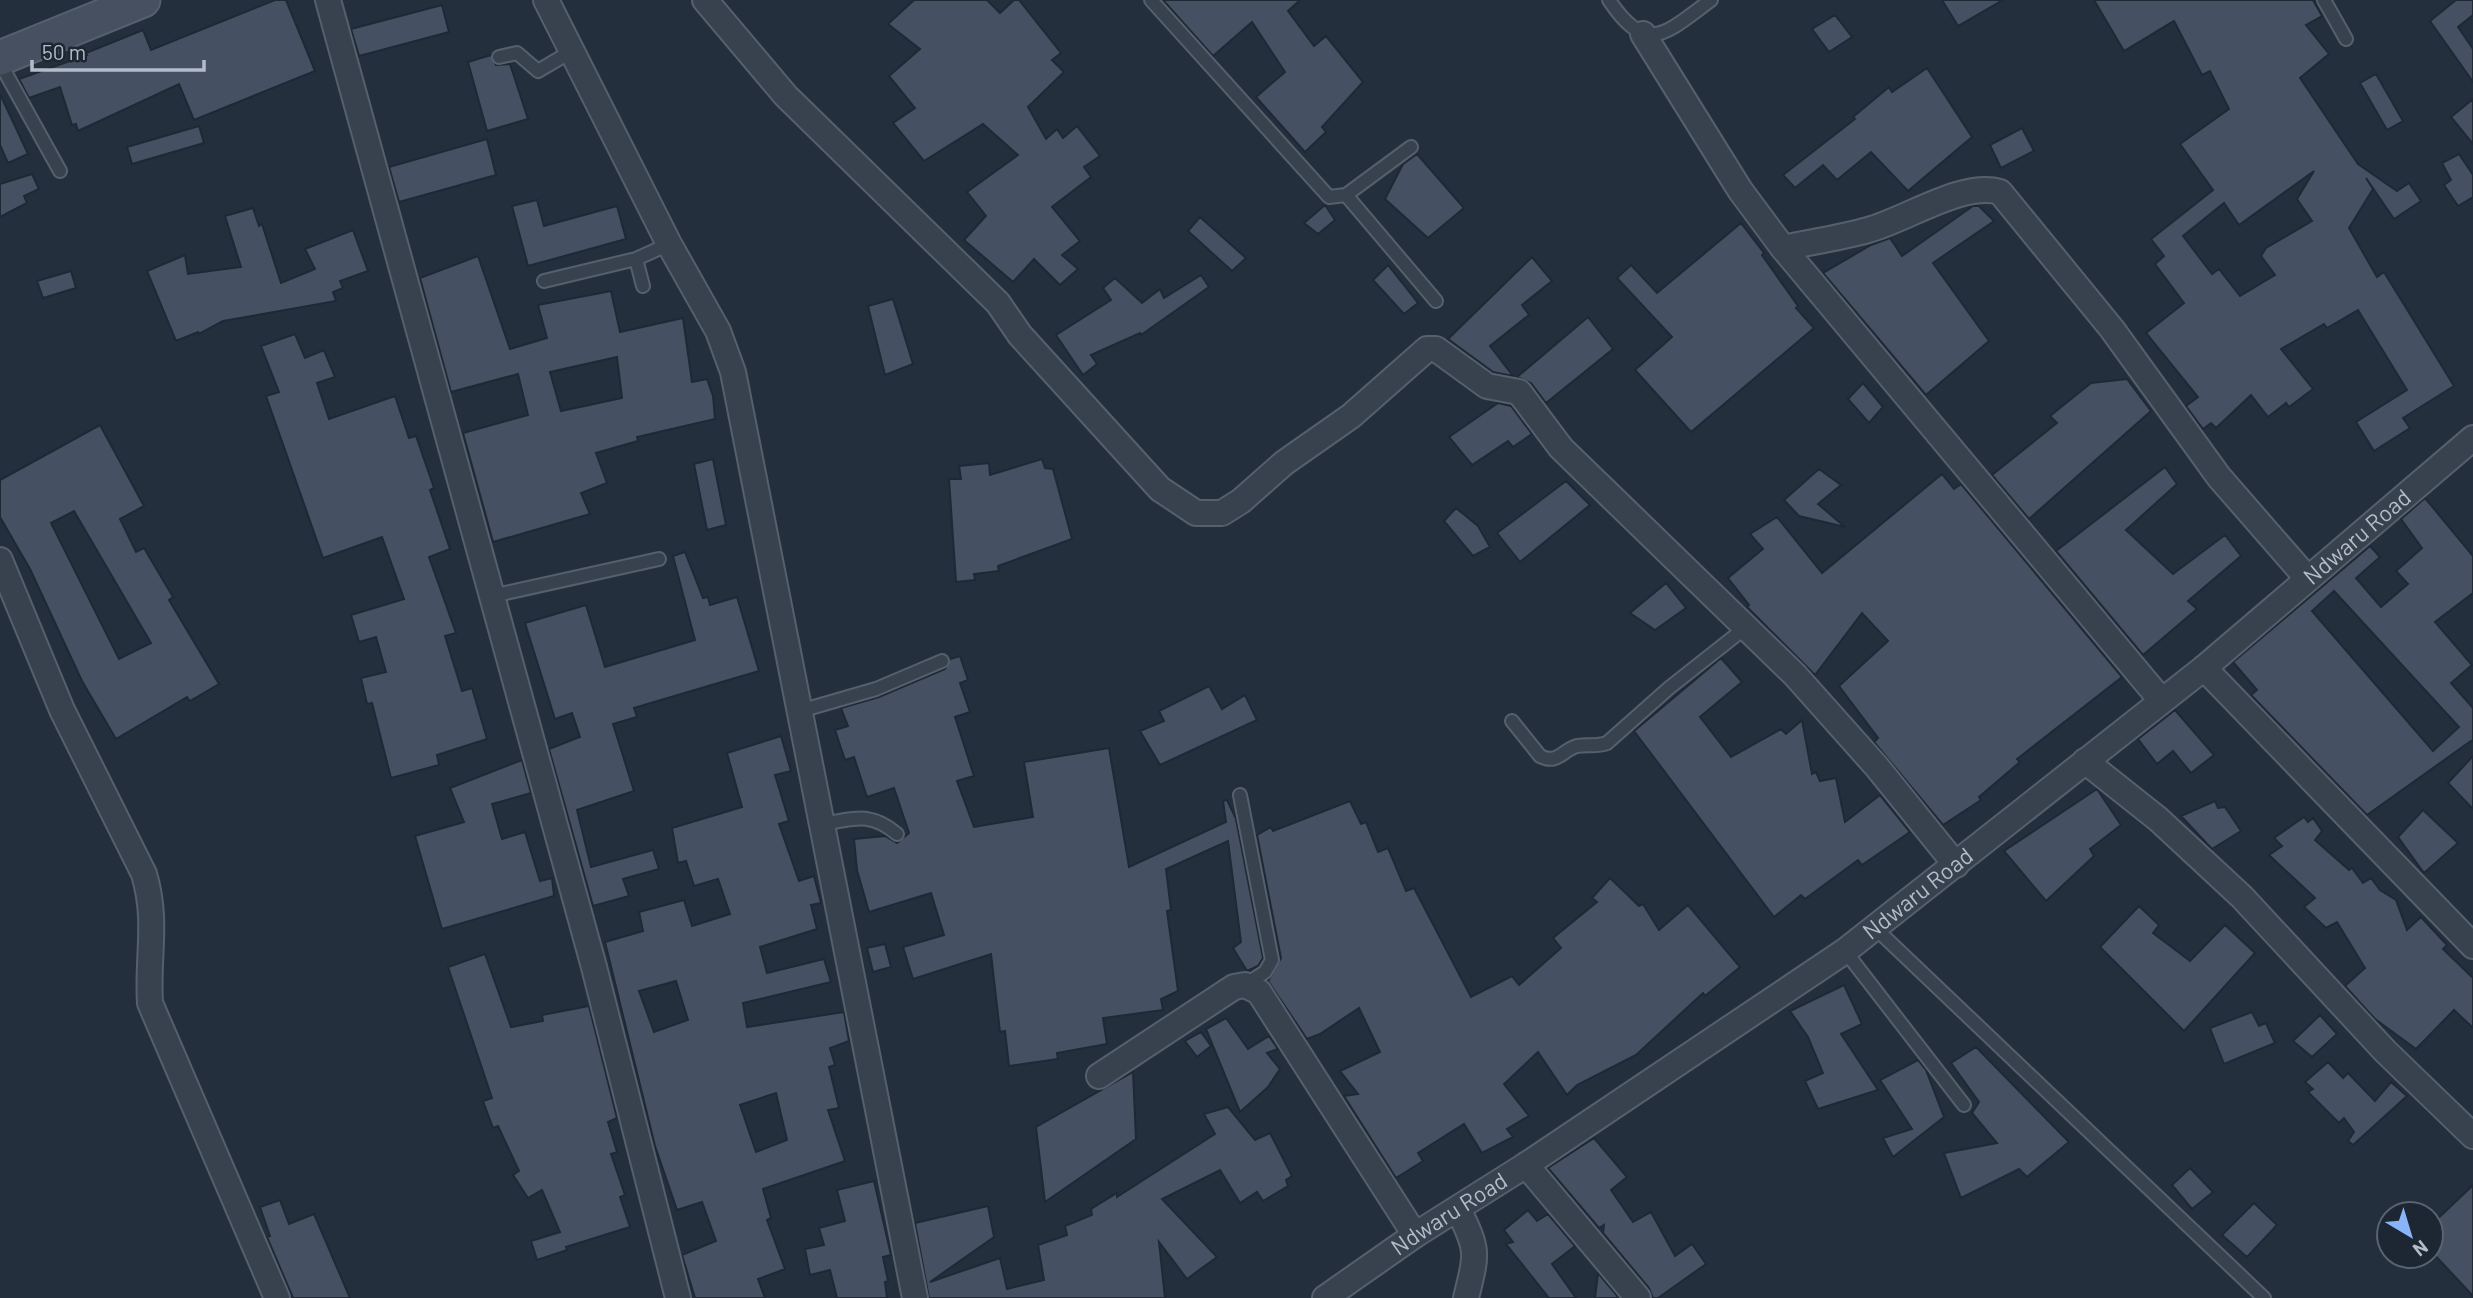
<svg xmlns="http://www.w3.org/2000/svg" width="2473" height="1298" font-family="Barlow,sans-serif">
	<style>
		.building { fill: #455162; stroke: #1f2835; stroke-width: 2; fill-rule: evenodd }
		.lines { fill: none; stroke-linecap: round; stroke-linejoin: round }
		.service-casing { stroke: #565f6c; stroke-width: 16 }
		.minor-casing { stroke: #565f6c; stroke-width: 28 }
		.secondary-casing { stroke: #565f6c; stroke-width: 37 }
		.service { stroke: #38414e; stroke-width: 12 }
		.minor { stroke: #38414e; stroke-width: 24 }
		.secondary { stroke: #465061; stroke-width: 33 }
		.labels { text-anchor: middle; stroke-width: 5; stroke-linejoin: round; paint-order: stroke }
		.street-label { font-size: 23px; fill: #b4bcc9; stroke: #1d2633 }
	</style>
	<rect width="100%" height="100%" fill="#242f3e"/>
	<!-- building -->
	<path class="building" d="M275 0H286L315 71 194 120 179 84 78 131 76 124 72 125 60 87 29 98 19 79 87 55 86 53 143 30 151 50Z
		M914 0H987L1000 13 1014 0H1019L1061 53 1052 60 1064 72 1028 107 1046 139 1057 129 1063 138 1077 126 1100 156 1084 167 1091 177 1052 207 1080 241 1062 255 1078 269 1060 285 1034 259 1013 282 964 240 986 216 967 192 1018 155 983 124 924 161 893 123 915 108 889 76 920 49 888 24Z
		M1163 0H1300L1288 11 1314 46 1326 36 1363 82 1322 127 1326 132 1305 152 1256 97 1285 72 1252 22 1213 56Z
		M1942 0H2003L1958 26Z
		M2094 0H2313L2322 16 2306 25 2329 54 2300 78 2358 164 2397 191 2409 183 2421 201 2394 219 2366 178 2373 189 2349 228 2377 277 2384 272 2454 386 2403 418 2410 428 2374 451 2356 422 2407 390 2358 310 2327 328 2324 324 2281 349 2313 389 2289 407 2286 403 2268 417 2251 395 2216 428 2211 423 2203 429 2186 406 2198 397 2146 333 2184 303 2155 264 2164 256 2151 239 2213 190 2180 144 2229 109 2210 71 2202 75 2174 21 2124 51ZM2314 171 2297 199 2312 221 2266 248 2261 256 2275 275 2240 296 2219 269 2212 274 2183 236 2224 203 2239 225Z
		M2456 0H2473V15L2458 27 2473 49V82L2430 21Z
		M442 5 449 32 359 56 351 29Z
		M1835 15 1852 37 1829 52 1812 29Z
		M491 55 496 65 510 64 528 119 487 131 468 62Z
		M1927 68 1972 137 1908 191 1871 152 1837 180 1823 165 1795 188 1783 175 1855 119 1853 117 1889 87 1892 92Z
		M2376 74 2403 121 2387 130 2360 83Z
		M0 94 28 154 8 163 0 145Z
		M2473 99V144L2451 117Z
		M199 126 204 143 132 164 127 147Z
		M2022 128 2034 151 2001 168 1990 145Z
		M487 139 496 175 399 202 389 167Z
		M1417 154 1464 208 1428 238 1385 199 1403 164Z
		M2459 154 2473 175V197L2458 206 2444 185 2451 180 2442 163Z
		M32 174 39 189 24 196 27 203 0 217V184Z
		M537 200 544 226 617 206 626 239 528 266 512 206Z
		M1325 205 1335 220 1318 234 1304 223Z
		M1973 206H1979L1994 221 1933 263 1989 341 1926 395 1823 273 1871 245 1890 238 1902 256Z
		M253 208 259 226 262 224 281 283 315 269 305 249 353 230 368 271 340 281 343 288 333 292 336 301 223 321 199 334 198 332 176 341 147 271 185 255 188 274 241 267 225 216Z
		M1200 217 1246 258 1232 271 1188 231Z
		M1741 223 1764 253 1762 255 1798 306 1796 308 1814 328 1691 432 1635 370 1672 337 1617 278 1631 265 1657 293Z
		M478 256 510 349 547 338 538 305 611 291 620 332 683 318 692 382 707 379 713 396 715 419 637 437 638 441 596 453 607 483 581 493 590 514 493 542 463 433 528 415 518 374 451 392 420 278ZM617 357 622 398 561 411 550 372Z
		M1532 257 1552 281 1522 305 1529 315 1490 346 1513 376 1493 372 1448 339Z
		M1388 265 1418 303 1404 314 1373 280Z
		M71 271 76 288 43 298 37 281Z
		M1201 275 1209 287 1141 335 1140 333 1091 355 1097 364 1083 375 1056 335 1111 300 1103 288 1115 278 1142 303 1160 289 1164 298Z
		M893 299 913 364 885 375 868 306Z
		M1588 317 1613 349 1546 403 1531 383 1517 377Z
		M295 334 305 358 324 350 335 377 317 383 329 419 395 396 409 438 416 436 434 488 430 490 450 549 429 557 456 633 445 636 462 691 472 688 487 739 437 755 439 765 391 778 372 703 367 704 361 678 386 672 376 637 359 642 351 615 404 599 382 537 323 558 266 396 279 392 261 346Z
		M2127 379 2151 411 2029 519 1992 475 2057 423 2050 416 2091 383Z
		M1863 383 1883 407 1869 423 1848 399Z
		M1498 403 1511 406 1532 434 1513 447 1508 441 1472 465 1449 437Z
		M100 425 144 506 120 519 136 552 144 548 173 597 169 600 219 684 190 701 187 697 116 739 82 681 30 569 0 517V480ZM74 511 151 643 119 659 51 523Z
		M713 459 726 525 707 530 694 464Z
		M1042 459 1045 468 1053 469 1072 539 998 566 999 571 974 574 975 580 956 582 949 479H961L959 466 989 463 990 475Z
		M2165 467 2177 484 2126 530 2173 574 2225 535 2241 556 2188 601 2197 609 2143 655 2056 551Z
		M1819 469 1841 485 1818 504 1845 527 1799 516 1784 500Z
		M1942 474 1954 489 1961 484 2122 677 2017 759 2020 762 1979 797 1981 800 1943 825 1874 742 1878 738 1839 686 1888 641 1862 613 1815 675 1747 607 1749 605 1728 578 1763 549 1750 534 1777 517 1822 573Z
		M1566 481 1590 505 1520 562 1497 533Z
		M2425 498 2473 556V593L2435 622 2472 665 2451 683 2473 708V742L2471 741 2367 815 2251 695 2257 690 2233 662 2370 546 2380 557 2356 578 2381 607 2408 584 2396 571 2422 548 2401 519ZM2334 591 2459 727 2433 751 2312 611Z
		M1456 508 1478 526 1490 547 1473 556 1444 521Z
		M685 552 703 598 708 597 710 605 737 597 759 671 634 708 637 717 613 724 634 791 577 810 591 867 653 850 659 869 623 879 629 896 593 906 549 749 580 737 572 713 555 719 525 623 586 605 605 667 695 640 673 556Z
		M1666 583 1686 608 1655 630 1630 613Z
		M960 656 968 680 960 683 970 712 955 717 974 776 957 781 974 827 1033 817 1024 762 1109 748 1129 867 1226 822 1223 801 1227 800 1236 819 1263 958 1258 966 1247 971 1233 948 1241 942 1228 841 1166 869 1171 910 1167 911 1178 991 1161 999 1163 1010 1103 1018 1107 1044 1057 1053 1058 1059 1009 1066 1005 1031 1000 1032 991 954 913 979 903 947 944 935 931 893 869 912 857 870 854 839 885 836 897 843 909 833 894 788 867 797 854 757 845 760 835 730 848 726 841 708 879 697 945 669 950 659Z
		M1721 658 1742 682 1700 717 1731 757 1781 729 1786 734 1802 720 1812 774 1816 772 1820 781 1836 778 1845 822 1880 795 1910 832 1862 865 1858 860 1805 899 1801 895 1774 917 1634 731Z
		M1209 686 1222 709 1245 695 1257 720 1160 765 1140 731 1164 721 1159 711Z
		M2175 710 2214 755 2191 773 2173 751 2157 764 2138 739Z
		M781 736 791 771 775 775 789 821 779 824 799 881 814 876 821 903 811 905 817 929 760 947 767 973 824 959 831 982 743 1003 747 1027 844 1012 849 1041 830 1048 835 1065 829 1067 839 1108 828 1110 845 1161 763 1189 771 1218 767 1220 785 1269 758 1279 765 1298H695L682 1255 716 1241 702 1202 677 1210 655 1146 605 942 643 931 639 912 684 900 692 926 730 914 718 879 694 886 686 861 678 863 672 828 742 807 727 753ZM676 981 688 1020 654 1032 639 991ZM776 1093 787 1140 756 1152 740 1105Z
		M2473 756V809L2448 783Z
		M522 760 531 793 492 804 502 839 525 832 540 881 552 878 554 896 442 929 415 836 464 822 450 788Z
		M2097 789 2121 825 2090 849 2094 856 2046 901 2004 851Z
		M1350 801 1361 824 1366 822 1378 852 1388 848 1406 891 1414 888 1471 997 1512 976 1519 985 1561 948 1553 938 1597 902 1592 898 1610 878 1639 906 1643 904 1659 930 1688 905 1740 967 1705 996 1703 993 1636 1055 1577 1085 1567 1095 1538 1052 1504 1084 1529 1116 1507 1129 1513 1137 1482 1153 1464 1124 1418 1153 1423 1161 1396 1178 1344 1096 1358 1094 1340 1071 1380 1052 1359 1008 1320 1034 1307 1039 1268 981 1281 958 1257 835 1271 827 1273 831Z
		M2215 801 2218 808 2225 807 2241 831 2212 849 2181 816Z
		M2423 810 2458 843 2424 873 2398 837Z
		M2304 817 2308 822 2313 818 2322 831 2315 840 2349 870 2352 868 2363 883 2371 878 2380 890 2396 900 2407 930 2421 917 2447 945 2443 949 2473 978V1028L2454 1010 2416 1049 2375 1019 2345 986 2365 968 2337 922 2326 928 2304 907 2315 898 2269 855 2282 846 2274 838Z
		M2139 906 2159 925 2153 933 2190 961 2225 925 2255 953 2184 1031 2100 947Z
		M885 944 891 967 873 972 867 948Z
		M485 954 511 1027 543 1021 542 1015 589 1006 617 1118 608 1122 617 1152 611 1154 625 1195 620 1197 630 1227 566 1247 567 1250 537 1260 531 1241 560 1232 542 1190 528 1198 513 1175 519 1171 498 1126 493 1128 483 1101 492 1098 448 967Z
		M1844 985 1862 1024 1841 1034 1878 1090 1818 1109 1805 1081 1823 1073 1808 1037 1790 1011Z
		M2252 1012 2259 1026 2266 1023 2275 1043 2224 1064 2210 1028Z
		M2320 1015 2337 1034 2312 1057 2293 1041Z
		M1226 1018 1248 1049 1269 1036 1278 1049 1267 1053 1280 1069 1268 1087 1240 1112 1206 1029Z
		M1201 1032 1211 1046 1197 1057 1185 1041Z
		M1976 1047 2069 1142 2027 1177 2019 1169 1961 1198 1944 1153 1997 1143 1972 1113 1979 1102 1951 1063Z
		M1918 1060 1926 1070 1944 1117 1893 1157 1883 1138 1912 1129 1880 1080Z
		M2328 1062 2343 1078 2348 1073 2375 1101 2391 1082 2407 1096 2353 1145 2348 1141 2354 1132 2344 1118 2339 1123 2308 1092 2313 1089 2305 1082Z
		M1133 1072 1136 1139 1045 1202 1036 1127Z
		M1228 1107 1255 1140 1270 1133 1292 1176 1286 1180 1288 1186 1263 1201 1257 1192 1240 1203 1220 1170 1162 1199 1217 1257 1187 1279 1159 1242 1165 1298H929L915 1223 988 1206 994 1237 930 1282 1000 1258 1007 1289 1044 1280 1038 1245 1067 1235 1065 1226 1092 1215 1091 1209 1117 1193V1197L1215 1134 1204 1114Z
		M1594 1138 1627 1177 1611 1190 1633 1222 1651 1212 1675 1256 1692 1244 1706 1264 1658 1298H1653L1649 1288 1603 1233 1604 1225 1599 1228 1548 1168Z
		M2190 1168 2213 1192 2192 1209 2172 1185Z
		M874 1181 891 1255 883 1257 888 1281 885 1282 887 1298H837L830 1270 810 1275 805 1249 824 1245 819 1228 845 1221 837 1190Z
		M2473 1185V1296L2431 1251V1225Z
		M280 1200 289 1224 314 1214 350 1298H293L267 1237 270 1236 260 1207Z
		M2254 1203 2277 1225 2247 1257 2222 1235Z
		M1528 1210 1537 1221 1548 1214 1575 1246 1552 1264 1576 1298H1549L1506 1244 1513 1242 1504 1230Z
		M1598 1273 1619 1298H1595Z"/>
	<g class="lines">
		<defs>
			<path id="service" d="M1151 0 1329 197 1346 195 1411 147
				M1609 0C1647 57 1666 33 1711 0
				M2324 0 2346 39
				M499 57 517 53 538 71 572 51
				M0 63 60 171
				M1346 195 1436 301
				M636 259 643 286
				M544 281 636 259 669 244
				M492 596 659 559
				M800 711 876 689 942 661
				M1512 721 1540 756C1558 765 1562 750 1577 746 1588 744 1596 747 1607 743L1669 688 1745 628
				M1240 795 1272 960 1265 972 1245 985
				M822 824C854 819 870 811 897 834
				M1874 927 2264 1298
				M1845 951 1964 1105"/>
			<g id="minor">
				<path d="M328 0 594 967 678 1298"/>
				<path d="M546 0 669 244 718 331 733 372 915 1298"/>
				<path d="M705 0 786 96 998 303 1020 335 1160 489 1196 513H1222L1241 501 1284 463 1351 416 1427 349H1436L1487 386 1519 392 1561 448 1795 675 1877 767 1956 865"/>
				<path d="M1643 34 1740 190 1783 248 2161 700"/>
				<path d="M1783 248C1811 242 1840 238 1868 230 1906 220 1962 181 2000 192L2112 329 2219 477 2307 578"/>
				<path d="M0 560 62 710 144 874C158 921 147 956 150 1003L277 1298"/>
				<path d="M2204 668 2473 946"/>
				<path d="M2085 761 2158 819 2242 897 2385 1051 2473 1136"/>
				<path d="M1099 1076 1234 987 1245 985 1259 992 1415 1235"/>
				<path d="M1526 1165 1638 1298"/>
				<path d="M1458 1209C1479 1251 1477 1253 1466 1298"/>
				<path id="s1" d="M1325 1298 1415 1235 1526 1165 1845 951 2204 668 2473 438"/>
			</g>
			<path id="secondary" d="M0 58 143 0"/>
		</defs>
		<!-- service casing -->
		<use href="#service" class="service-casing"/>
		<!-- minor casing -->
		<use href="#minor" class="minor-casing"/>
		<!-- secondary casing -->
		<use href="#secondary" class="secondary-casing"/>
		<!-- service -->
		<use href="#service" class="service"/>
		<!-- minor -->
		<use href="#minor" class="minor"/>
		<!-- secondary -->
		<use href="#secondary" class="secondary"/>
	</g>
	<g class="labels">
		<!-- street labels -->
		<g class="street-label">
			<text dy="8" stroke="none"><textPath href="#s1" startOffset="1284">Ndwaru Road</textPath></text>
			<text dy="8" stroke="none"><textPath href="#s1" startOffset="718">Ndwaru Road</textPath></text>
			<text dy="8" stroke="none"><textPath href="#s1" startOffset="150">Ndwaru Road</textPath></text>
		</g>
	</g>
	<!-- north arrow -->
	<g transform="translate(2410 1235) rotate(142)"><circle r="33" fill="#1d2633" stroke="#59626f" stroke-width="2"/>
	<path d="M0-5L12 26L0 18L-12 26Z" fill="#8ab4f8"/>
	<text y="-10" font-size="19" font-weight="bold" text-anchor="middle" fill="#b4bcc9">N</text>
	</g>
	<!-- scale -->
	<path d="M32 60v10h172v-10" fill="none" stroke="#b4bcc9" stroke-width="3.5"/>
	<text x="42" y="60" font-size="21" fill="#b4bcc9" stroke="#1d2633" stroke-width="5" paint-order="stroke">50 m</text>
</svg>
